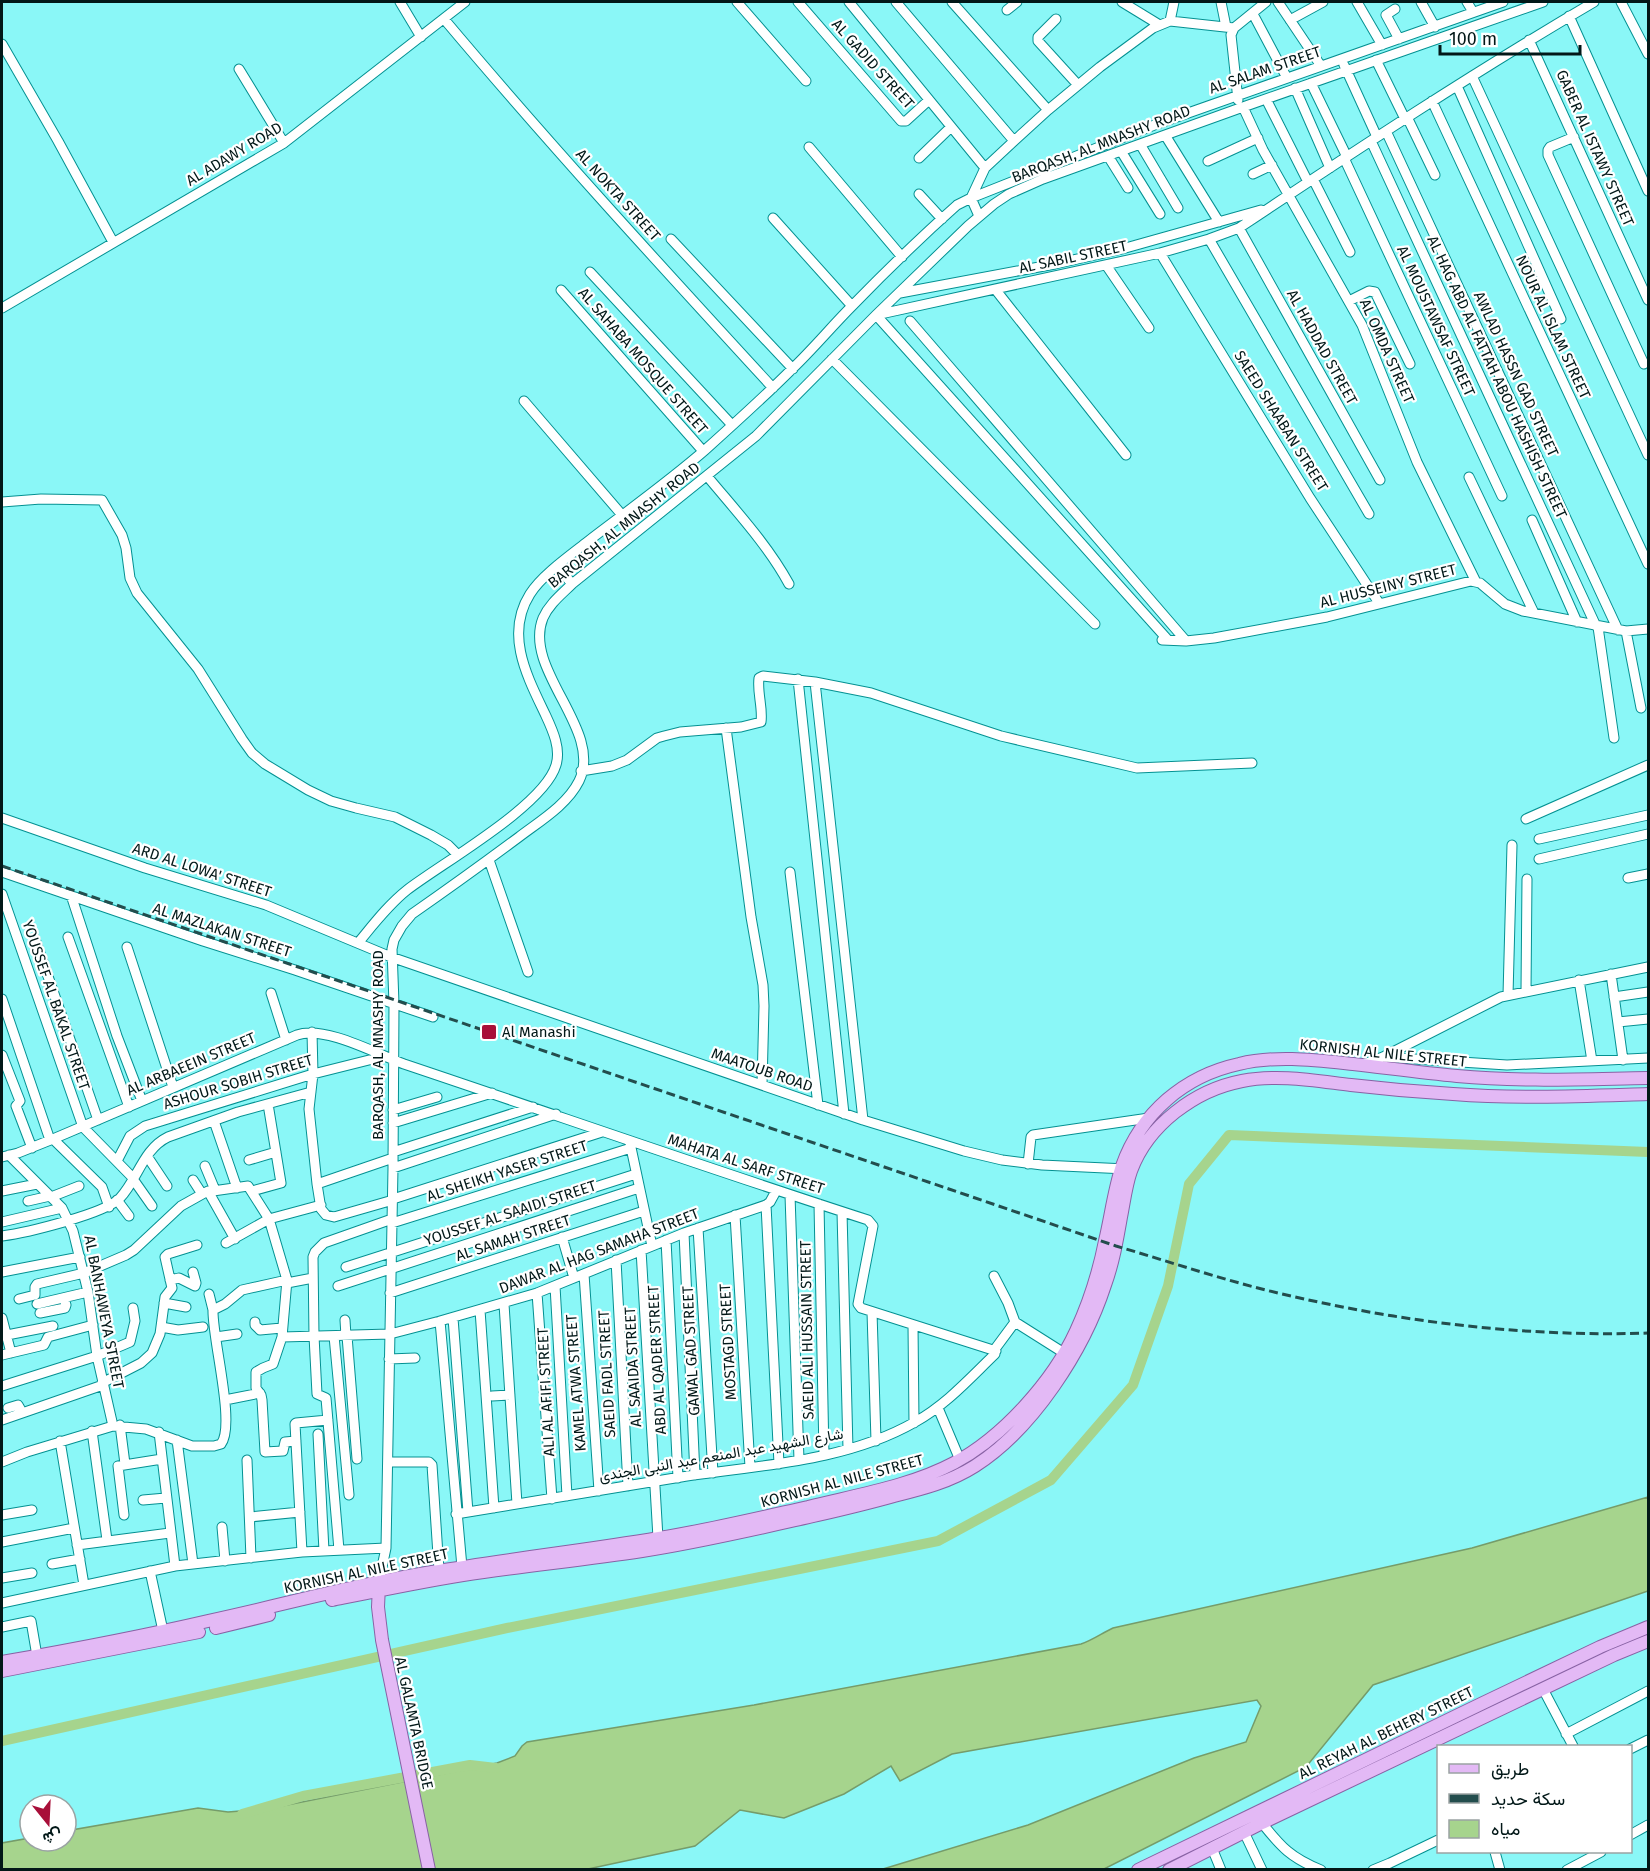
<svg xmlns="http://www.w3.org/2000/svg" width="1650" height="1871" font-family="'Fira Sans',Vazirmatn,sans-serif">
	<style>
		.water { fill: #a6d48d; stroke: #759c6a; stroke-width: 1.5 }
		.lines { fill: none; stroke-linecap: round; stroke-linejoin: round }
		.canal { stroke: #a6d48d; stroke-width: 10 }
		.minor-casing { stroke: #049192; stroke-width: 11 }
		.major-casing { stroke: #8862a4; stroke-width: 14 }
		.minor { stroke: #fff; stroke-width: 9 }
		.major { stroke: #e3b9f5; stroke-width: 12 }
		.rail { stroke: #234d4d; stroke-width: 3; stroke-dasharray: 9 4.5; stroke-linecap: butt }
		.poi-dot { fill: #a80f39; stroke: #fff; stroke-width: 2 }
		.labels { text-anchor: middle; stroke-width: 4.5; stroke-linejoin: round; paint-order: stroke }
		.street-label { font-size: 15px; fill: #021818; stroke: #fff }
		.poi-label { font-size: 15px; fill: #021818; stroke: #fff; text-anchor: start }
	</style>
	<rect width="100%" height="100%" fill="#8af7f7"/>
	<!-- water -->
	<path class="water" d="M1648 1497V1591L1373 1685 1306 1767 1104 1869H883L1028 1825 1194 1758 1246 1742 1261 1706 1257 1700 952 1754 900 1781 891 1766 844 1794 784 1818 740 1810 695 1846 588 1869 2 1870V1843L30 1838V1841H66V1831L198 1808 228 1812 267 1809 497 1763 515 1756 522 1746 527 1742 754 1705 1081 1644C1093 1640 1102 1633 1113 1628L1472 1548Z"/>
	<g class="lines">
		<!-- canal -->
		<path class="canal" d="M2 1741 507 1628 938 1541 1051 1480 1133 1385 1168 1286 1189 1184 1229 1135 1648 1152
			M242 1814 303 1796 470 1765 496 1768"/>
		<defs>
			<path id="minor" d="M400 2 421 37
				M737 2 806 81
				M798 2 901 121H906L929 100
				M849 2 985 168
				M896 2 1014 141
				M952 2 1048 110
				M1122 2 1158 24
				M1221 2 1226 27
				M1278 2 1321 66
				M1357 2 1382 45
				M1421 2 1435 27
				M1467 2 1473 12
				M1621 2 1648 54
				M1395 9 1386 15 1399 39
				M1007 10 1017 2
				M1253 14 1287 78
				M1569 16 1648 191
				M444 19C550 145 661 266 773 388
				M1056 19 1038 37V41L1078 85
				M1290 20 1323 2
				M1170 21 1174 2
				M1529 40 1648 300
				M2 44 58 141 113 242
				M1376 60 1405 119
				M1344 65 1377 137
				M239 69 284 143
				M1472 76 1648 455
				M1311 83 1347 157
				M1457 86 1561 319
				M1295 88 1330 168
				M1266 99 1308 182
				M1238 100 1231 35 1234 28 1266 2
				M1432 101 1648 564
				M1243 107 1263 150 1362 325 1417 462 1476 582
				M1407 117 1435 175
				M1386 131 1618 630
				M1165 135 1219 222
				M1574 137 1550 147 1548 150V155L1644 364
				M1371 141 1596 626
				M1140 144 1178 208
				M809 147 902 257
				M1121 151 1160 214
				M1108 156 1128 188
				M919 158 951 127
				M1344 158 1502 496
				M1208 161 1258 138
				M1253 174 1272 165
				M1313 179 1350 252
				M919 194 942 219
				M979 216 971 198 985 168 1014 141 1048 110 1100 67 1153 28 1170 21 1234 28
				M773 218 852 306
				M1239 228 1380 480
				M671 239 793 369
				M1209 239 1369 514
				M1160 253 1310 498 1379 603
				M1106 265 1149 328
				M590 272 732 425
				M995 289 1126 455
				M561 290 703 451
				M900 293 1055 264 1122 249 1261 210
				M1349 301 1369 291 1375 292 1410 364
				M2 308 284 143 465 2
				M910 321 1186 641
				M832 359 1095 624
				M524 401 622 515
				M707 476C736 511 767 544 789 584
				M1469 477 1534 613
				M2 502 41 499 102 500 122 535 126 548 130 578 137 593 198 669 242 739 252 753 265 764 308 790 331 801 356 808 395 817 431 835 448 845 458 855
				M1532 520 1577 622
				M557 566 572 584
				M1598 627 1614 738
				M1626 631 1641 708
				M1162 640 1186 641 1214 638 1327 617 1471 581 1480 583 1505 604 1523 611 1626 631 1648 629
				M1168 640 876 315 1160 253 1209 239 1239 228C1356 150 1473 73 1594 2
				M798 679 844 1114
				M815 682 863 1120
				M726 728 751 917 763 985 764 1006 762 1085
				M581 771 612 766 627 760 657 738 664 736 680 732 741 727 761 722C763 707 757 693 759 678L763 676 815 682 871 693 1001 736 1137 768 1252 763
				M2 818 145 868 266 905 391 957 863 1120 964 1151 1002 1160 1042 1165 1126 1169
				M1526 819 1648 765
				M1539 839 1648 815
				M1539 859 1648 834
				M489 860 528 972
				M2 872 203 941 295 970 433 1017
				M790 872 818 1105
				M1628 878 1648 874
				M2 894 83 1127 134 1179
				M71 895 117 1036 142 1101
				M68 937 129 1107
				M35 939 98 1120
				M358 943C373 925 388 905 407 890 442 863 544 806 556 765 561 749 553 731 546 716 528 678 504 635 530 594 541 576 569 556 587 542 626 512 667 483 705 450 734 424 764 397 792 369 813 349 832 326 852 306 886 271 921 237 957 205L971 198 1157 124 1503 2
				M127 947 173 1087
				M1611 974 1623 1060
				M1579 980 1592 1061
				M1526 991 1527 879
				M271 993 286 1040
				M1508 995 1512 845
				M1614 997 1648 992
				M2 999 50 1140
				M1618 1022 1648 1019
				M312 1032 313 1074 309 1109 317 1184 321 1209 326 1215 334 1217 393 1200
				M2 1055 20 1101 16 1106 32 1148
				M1384 1057 1507 1065 1648 1058
				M1364 1064 1383 1057 1501 997 1648 967
				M393 1110 437 1097
				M214 1121 237 1188
				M393 1123 492 1093
				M53 1139 102 1187 109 1207
				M630 1143 652 1246
				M393 1152 533 1107
				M9 1155 62 1208 73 1231 88 1292 97 1356 113 1426
				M147 1156 167 1186
				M2 1157 18 1153 53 1139 297 1035C324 1025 377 1054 404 1064 559 1116 713 1170 868 1220L873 1226 858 1304 861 1308 996 1351
				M249 1160 276 1152
				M117 1161 130 1136 145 1126 313 1074 385 1056
				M1028 1164 1031 1137 1033 1135 1149 1118
				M205 1166 215 1190
				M393 1168 556 1114
				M133 1179 152 1206
				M193 1180 202 1194
				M317 1184 393 1158
				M2 1191 37 1184
				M208 1191 235 1239
				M252 1191 281 1183 268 1104
				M790 1195 799 1460
				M51 1197 79 1186
				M393 1199 602 1132
				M117 1200 129 1216
				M28 1201 50 1196
				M819 1204 824 1455
				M766 1205 779 1464
				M842 1212 848 1449
				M735 1215 750 1467
				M2 1222 62 1208
				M392 1223 631 1148
				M698 1228 713 1473
				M684 1233 695 1475
				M2 1236C25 1233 105 1214 120 1198 138 1179 143 1149 168 1137L238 1112 311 1092
				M562 1237 574 1278
				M666 1240 678 1478
				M226 1243 269 1219 321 1205
				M641 1250 658 1538
				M616 1260 628 1486
				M346 1267 636 1174
				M2 1272 80 1257
				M584 1274 599 1491
				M994 1276 1008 1303 1015 1322 1064 1353
				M170 1280 179 1278 195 1286 196 1283 193 1272
				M287 1283 313 1278
				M338 1286 639 1188
				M555 1286 567 1496
				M390 1293 644 1211
				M537 1293 552 1499
				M209 1294 213 1310
				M19 1299 35 1295V1287L37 1284 84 1273 126 1255 134 1250 181 1206 206 1192 248 1186 269 1219 287 1280 282 1337 390 1334 440 1321 537 1293 684 1233 766 1205 770 1202 776 1191
				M164 1303 186 1307
				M37 1304 88 1292
				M504 1304 517 1504
				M480 1310 494 1508
				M872 1312 876 1441
				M40 1313 65 1308 66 1305 64 1298
				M2 1318 11 1353
				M453 1318 468 1512
				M345 1320 346 1336
				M440 1321 462 1567
				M255 1322V1325L260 1330 282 1328
				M913 1325 914 1423
				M161 1327 178 1330 203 1327
				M2 1336 53 1326
				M334 1336 349 1495
				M347 1336 357 1459
				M216 1337 237 1334
				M282 1337 273 1364 263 1368 256 1372V1388L261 1395 262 1400 265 1452 283 1451 285 1442 296 1441
				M2 1355 44 1345 48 1337 93 1325
				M389 1359 415 1358
				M102 1383 141 1363 152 1353 160 1334 165 1297 172 1288 165 1257 168 1254 197 1245
				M2 1386 97 1356 130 1342 135 1321 133 1308
				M492 1396 510 1395
				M225 1400 260 1393
				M8 1408 18 1405 22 1412
				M938 1408 960 1460
				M2 1420 103 1385
				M120 1425 125 1464
				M92 1431 107 1540
				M159 1432 175 1566
				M318 1434 324 1551
				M177 1440 193 1564
				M60 1441 84 1585
				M247 1460 251 1558
				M2 1462 27 1452 113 1426 146 1429 192 1446H214L221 1444C236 1425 212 1338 213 1310L225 1304 242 1290 287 1280
				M388 1462H429L432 1465 439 1570
				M143 1500 166 1498
				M456 1514C531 1502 606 1489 681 1477 759 1465 845 1462 915 1422 946 1405 970 1378 995 1354V1349L1015 1322
				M2 1515 32 1510
				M124 1515 118 1466 162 1459
				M250 1517 300 1512
				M222 1527 225 1561
				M2 1542 74 1528
				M77 1545 170 1533
				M339 1550 326 1398 317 1394 314 1336 313 1257 315 1252 324 1243 392 1219
				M302 1552 295 1424 296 1423 328 1420
				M52 1564 80 1559
				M150 1571 163 1631
				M2 1578 32 1573
				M379 1581 386 1548 393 1168 394 1004 392 949 394 940 402 926 412 914C448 889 484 863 519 837 540 821 567 805 579 781 604 730 522 670 543 618 549 604 562 594 572 584L756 436 876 315 968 226 994 204 1009 194 1043 179 1243 107 1543 2
				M2 1603 175 1566 302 1552 386 1548
				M2 1627 31 1621 37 1656
				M1543 1689 1573 1746
				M1566 1734 1648 1691
				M1630 1749 1648 1740
				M1262 1823C1281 1847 1291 1858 1321 1870
				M1244 1832 1262 1870
				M1630 1835 1648 1825
				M1212 1848 1221 1870
				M1495 1852 1500 1870
				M1373 1870 1390 1863 1438 1840
				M1567 1870 1601 1852"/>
			<path id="major" d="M379 1585 378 1607 382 1640 429 1870
				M332 1600C376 1591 419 1582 463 1575 523 1566 582 1560 642 1551 701 1542 760 1528 818 1515 844 1509 869 1503 894 1496 922 1489 950 1482 975 1466 1033 1429 1084 1350 1105 1285 1113 1263 1117 1240 1121 1217 1124 1202 1126 1185 1131 1171 1148 1125 1195 1090 1242 1081 1278 1074 1316 1081 1351 1085 1385 1089 1419 1092 1453 1094 1518 1099 1583 1096 1648 1094
				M216 1628 269 1615
				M2 1662C70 1650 139 1637 208 1621 283 1605 356 1584 432 1572 507 1559 583 1551 659 1538 709 1530 759 1518 808 1507 856 1495 911 1486 954 1463 1003 1437 1053 1381 1076 1331 1089 1303 1099 1271 1105 1241 1111 1216 1114 1190 1122 1166 1141 1113 1184 1076 1239 1064 1276 1055 1315 1060 1353 1064 1388 1068 1423 1073 1457 1076 1521 1082 1585 1079 1648 1078
				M2 1671 199 1632
				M1138 1870 1483 1703 1600 1647 1648 1627
				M1169 1870 1262 1823 1614 1655 1648 1641"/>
		</defs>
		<!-- minor casing -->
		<use href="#minor" class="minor-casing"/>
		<!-- major casing -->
		<use href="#major" class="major-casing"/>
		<!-- minor -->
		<use href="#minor" class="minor"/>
		<!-- major -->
		<use href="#major" class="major"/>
		<!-- rail -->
		<path class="rail" d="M2 866 1116 1246C1174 1263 1232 1283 1291 1296 1408 1323 1529 1337 1648 1333"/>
	</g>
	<!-- markers -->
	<rect class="poi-dot" x="481" y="1024" width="16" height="16" rx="3"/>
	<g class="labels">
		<!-- street labels -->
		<g class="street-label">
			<text transform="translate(873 64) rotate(48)" y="5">AL GADID STREET</text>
			<text transform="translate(1265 70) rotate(-19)" y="5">AL SALAM STREET</text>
			<text transform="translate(1101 144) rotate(-21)" y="5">BARQASH, AL MNASHY ROAD</text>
			<text transform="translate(1595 148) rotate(66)" y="5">GABER AL ISTAWY STREET</text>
			<text transform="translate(234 154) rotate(-31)" y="5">AL ADAWY ROAD</text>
			<text transform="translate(618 195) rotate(48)" y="5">AL NOKTA STREET</text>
			<text transform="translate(1073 257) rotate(-12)" y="5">AL SABIL STREET</text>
			<text transform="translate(1436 321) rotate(65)" y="5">AL MOUSTAWSAF STREET</text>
			<text transform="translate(1553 327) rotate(65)" y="5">NOUR AL ISLAM STREET</text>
			<text transform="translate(1322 347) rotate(61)" y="5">AL HADDAD STREET</text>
			<text transform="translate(1387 351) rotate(66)" y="5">AL OMDA STREET</text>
			<text transform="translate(643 361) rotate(49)" y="5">AL SAHABA MOSQUE STREET</text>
			<text transform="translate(1516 374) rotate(65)" y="5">AWLAD HASSN GAD STREET</text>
			<text transform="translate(1497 377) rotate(65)" y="5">AL HAG ABD AL FATTAH ABOU HASHISH STREET</text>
			<text transform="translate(1281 421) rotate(58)" y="5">SAEED SHAABAN STREET</text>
			<text transform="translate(624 525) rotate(-39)" y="5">BARQASH, AL MNASHY ROAD</text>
			<text transform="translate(1388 586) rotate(-14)" y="5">AL HUSSEINY STREET</text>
			<text transform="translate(202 870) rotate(18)" y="5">ARD AL LOWA' STREET</text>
			<text transform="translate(222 930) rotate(18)" y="5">AL MAZLAKAN STREET</text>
			<text transform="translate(56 1005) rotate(71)" y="5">YOUSSEF AL BAKAL STREET</text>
			<text transform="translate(378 1045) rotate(-90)" y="5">BARQASH, AL MNASHY ROAD</text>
			<text transform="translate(1383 1053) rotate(6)" y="5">KORNISH AL NILE STREET</text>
			<text transform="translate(191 1064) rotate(-23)" y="5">AL ARBAEEIN STREET</text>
			<text transform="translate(762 1070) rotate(19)" y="5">MAATOUB ROAD</text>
			<text transform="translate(238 1082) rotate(-17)" y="5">ASHOUR SOBIH STREET</text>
			<text transform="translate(746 1164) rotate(18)" y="5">MAHATA AL SARF STREET</text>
			<text transform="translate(507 1171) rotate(-18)" y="5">AL SHEIKH YASER STREET</text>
			<text transform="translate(510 1213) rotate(-18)" y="5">YOUSSEF AL SAAIDI STREET</text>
			<text transform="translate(513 1238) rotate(-18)" y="5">AL SAMAH STREET</text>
			<text transform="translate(599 1251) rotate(-21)" y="5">DAWAR AL HAG SAMAHA STREET</text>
			<text transform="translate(104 1312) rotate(79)" y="5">AL BANHAWEYA STREET</text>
			<text transform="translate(807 1330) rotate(-91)" y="5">SAEID ALI HUSSAIN STREET</text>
			<text transform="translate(728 1342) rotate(-93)" y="5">MOSTAGD STREET</text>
			<text transform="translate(691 1351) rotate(-93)" y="5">GAMAL GAD STREET</text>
			<text transform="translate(657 1360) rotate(-93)" y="5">ABD AL QADER STREET</text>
			<text transform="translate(633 1367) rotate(-93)" y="5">AL SAAIDA STREET</text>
			<text transform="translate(607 1374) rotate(-93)" y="5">SAEID FADL STREET</text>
			<text transform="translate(576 1383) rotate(-94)" y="5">KAMEL ATWA STREET</text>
			<text transform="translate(546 1392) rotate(-93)" y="5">ALI AL AFIFI STREET</text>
			<text transform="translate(721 1455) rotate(-10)" y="5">شارع الشهيد عبد المنعم عبد النبى الجندى</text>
			<text transform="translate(842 1481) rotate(-15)" y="5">KORNISH AL NILE STREET</text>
			<text transform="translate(366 1571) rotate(-12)" y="5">KORNISH AL NILE STREET</text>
			<text transform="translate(414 1723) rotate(78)" y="5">AL GALAMTA BRIDGE</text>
			<text transform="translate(1386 1733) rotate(-26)" y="5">AL REYAH AL BEHERY STREET</text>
		</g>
		<!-- poi labels -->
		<g class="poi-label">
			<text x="502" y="1037">Al Manashi</text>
		</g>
	</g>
	<!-- border -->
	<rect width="1650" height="1871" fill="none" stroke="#021818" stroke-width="6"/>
	<!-- legend -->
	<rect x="1437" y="1745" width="195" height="108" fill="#ffffff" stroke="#9aa3a3" stroke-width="1.5"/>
	<rect x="1449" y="1764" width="30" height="9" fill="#e3b9f5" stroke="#9aa3a3" stroke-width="1.5"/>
	<text x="1491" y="1775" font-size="18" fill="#021818">طريق</text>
	<rect x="1449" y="1794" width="30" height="9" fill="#234d4d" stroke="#9aa3a3" stroke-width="1.5"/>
	<text x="1491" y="1805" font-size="18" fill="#021818">سكة حديد</text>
	<rect x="1449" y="1820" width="30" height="18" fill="#a6d48d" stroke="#9aa3a3" stroke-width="1.5"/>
	<text x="1491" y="1835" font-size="18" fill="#021818">مياه</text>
	<!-- north arrow -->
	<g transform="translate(48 1823) rotate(162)"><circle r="28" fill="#ffffff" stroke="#9aa3a3" stroke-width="1.5"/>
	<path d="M0-4.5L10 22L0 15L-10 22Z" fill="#a80f39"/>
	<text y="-9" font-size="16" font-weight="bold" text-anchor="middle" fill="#021818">ش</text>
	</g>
	<!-- scale -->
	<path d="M1440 45v9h140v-9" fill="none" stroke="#021818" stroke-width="3"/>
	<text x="1449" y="45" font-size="18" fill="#021818" stroke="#ffffff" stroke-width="4.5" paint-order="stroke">100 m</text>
</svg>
